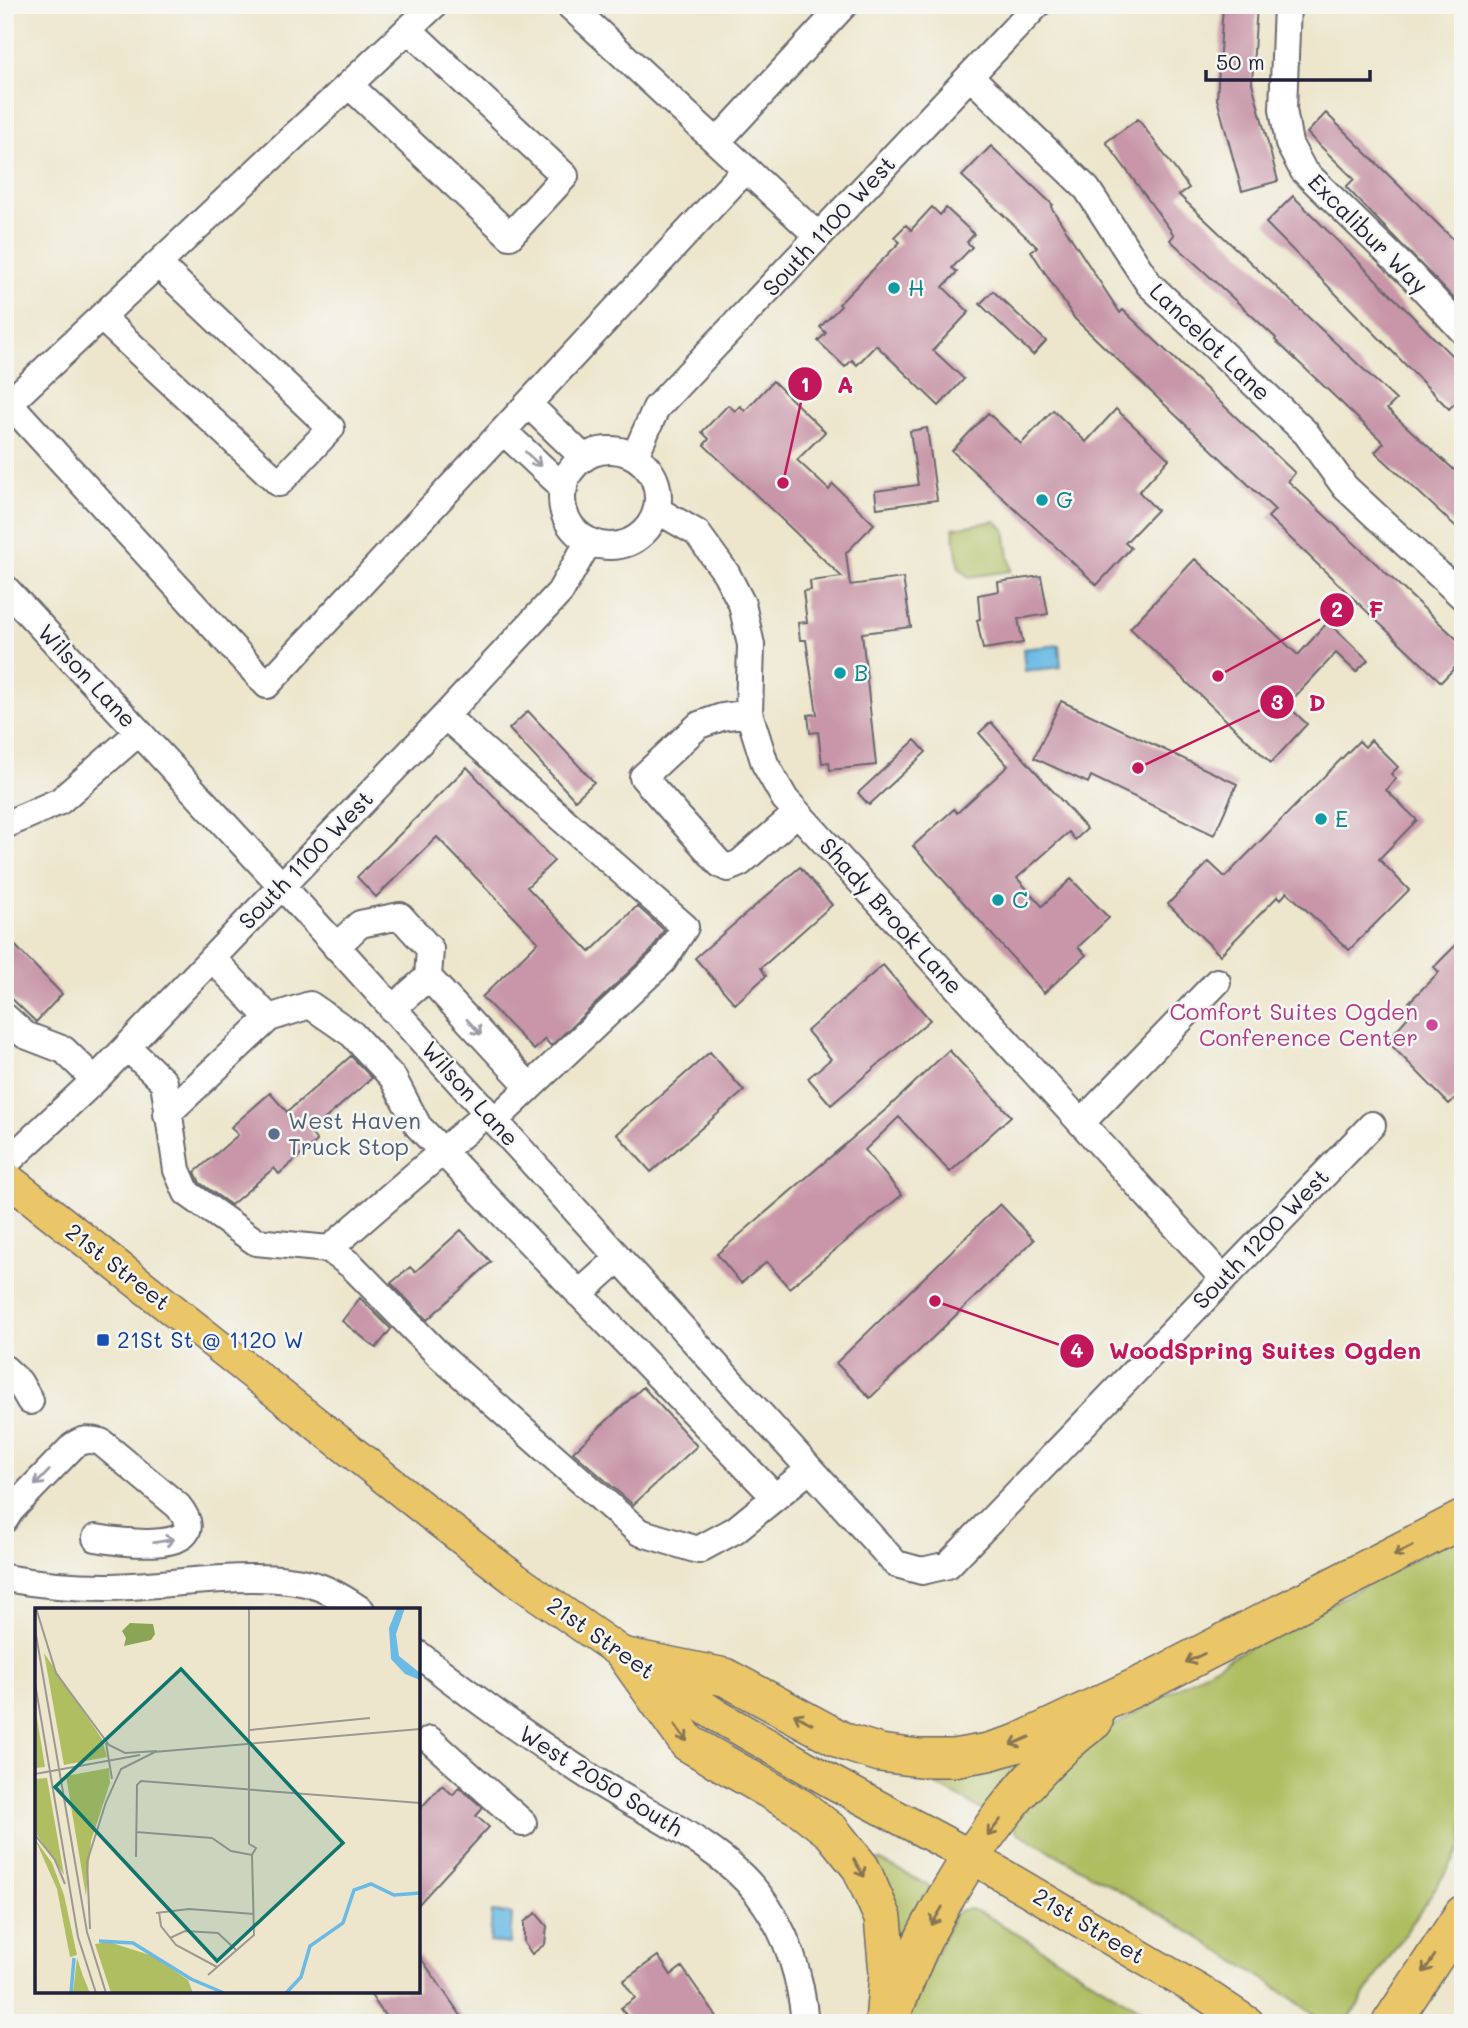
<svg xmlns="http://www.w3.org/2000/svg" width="1468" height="2028" font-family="Mali,sans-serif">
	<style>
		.green { fill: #aebe60; stroke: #68704e; stroke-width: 2 }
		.water { fill: #69bae4; stroke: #466e90; stroke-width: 2 }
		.building { fill: #c896a8 }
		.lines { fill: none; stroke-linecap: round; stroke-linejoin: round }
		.minor-casing { stroke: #69676e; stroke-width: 30 }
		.major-casing { stroke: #69676e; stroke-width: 35 }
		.highway-casing { stroke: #69676e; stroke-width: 40 }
		.minor { stroke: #fff; stroke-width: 26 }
		.major { stroke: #eac669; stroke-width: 32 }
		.highway { stroke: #eac669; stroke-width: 37 }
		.oneway { stroke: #9c9ca7 }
		.oneway2 { stroke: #867452 }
		.culture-dot { fill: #0f9aa8; stroke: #f6f6f2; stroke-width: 2.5 }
		.hotel-dot { fill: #d1479c; stroke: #f6f6f2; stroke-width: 2.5 }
		.service-dot { fill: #5c6f8a; stroke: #f6f6f2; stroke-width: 2.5 }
		.transit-dot { fill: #1a4fb4; stroke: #f6f6f2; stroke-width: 2.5 }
		.labels { text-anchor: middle; stroke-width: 5; stroke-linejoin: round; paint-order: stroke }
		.street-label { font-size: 23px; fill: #22223b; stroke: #f6f6f2 }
		.culture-label { font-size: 23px; fill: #0d838f; stroke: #f6f6f2; text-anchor: start }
		.hotel-label { font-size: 23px; fill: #b23c85; stroke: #f6f6f2; text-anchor: end }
		.service-label { font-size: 23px; fill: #4e5e75; stroke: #f6f6f2; text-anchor: start }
		.transit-label { font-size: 23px; fill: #164399; stroke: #f6f6f2; text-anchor: start }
		.inset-river { fill: none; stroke: #69bae4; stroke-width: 3.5 }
		.inset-road { fill: none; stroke: #9c9892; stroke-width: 2 }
		.view { fill: #0f766e; fill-opacity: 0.15; stroke: #0f766e; stroke-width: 3.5 }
		.inset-edge { fill: none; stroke: #22223b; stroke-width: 3.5 }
		.leader { fill: none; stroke: #c2185b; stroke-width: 2.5 }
		.callout-dot { fill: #c2185b; stroke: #f6f6f2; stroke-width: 2.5 }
		.mark-label { font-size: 21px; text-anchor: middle; font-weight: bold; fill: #fff }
		.callout-label { font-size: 24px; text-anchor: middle; font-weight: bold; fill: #c2185b; stroke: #f6f6f2; stroke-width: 5; stroke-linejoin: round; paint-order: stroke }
	</style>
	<rect width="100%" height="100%" fill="#f6f6f2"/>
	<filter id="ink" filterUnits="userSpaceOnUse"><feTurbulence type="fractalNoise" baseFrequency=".0143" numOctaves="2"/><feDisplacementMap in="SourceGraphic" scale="14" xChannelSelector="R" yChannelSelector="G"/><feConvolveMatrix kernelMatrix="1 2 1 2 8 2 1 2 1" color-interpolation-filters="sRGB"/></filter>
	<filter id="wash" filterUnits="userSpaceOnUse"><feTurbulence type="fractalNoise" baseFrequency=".00686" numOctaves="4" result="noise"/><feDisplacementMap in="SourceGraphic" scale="28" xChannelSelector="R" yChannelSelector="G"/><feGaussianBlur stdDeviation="1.57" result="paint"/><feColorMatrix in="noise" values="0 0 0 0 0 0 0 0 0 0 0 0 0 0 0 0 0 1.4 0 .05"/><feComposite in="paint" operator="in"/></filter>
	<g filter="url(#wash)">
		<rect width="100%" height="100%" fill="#ede6cc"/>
		<!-- green -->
		<path class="green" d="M996 521 1005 530 1011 571 969 577 959 568 953 528Z
			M1463 1533V1846L1346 2023H1326L1270 1983 1171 1920 1017 1832 1013 1826 1016 1818 1105 1731 1227 1659Z
			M1032 1755 983 1810 909 1771Z
			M879 1860 924 1883 929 1887 930 1891 901 1956 873 1861Z
			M970 1909 986 1915 1162 2023H904L954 1915 961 1910Z"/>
		<!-- water -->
		<path class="water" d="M1059 645 1061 667 1025 671 1023 649Z
			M492 1912 512 1914 510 1944 490 1942Z"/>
		<g id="blocks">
			<!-- building -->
			<path class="building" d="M1223 5H1257L1252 83 1278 181 1242 191 1217 99Z
				M1326 113 1463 249V308L1346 187 1354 179 1307 133Z
				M1138 119 1189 188 1179 195 1396 400 1387 409 1463 478V533L1375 452 1384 443 1275 340 1276 338 1170 240 1174 235 1106 142Z
				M991 146 1053 205 1051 207 1120 313 1123 310 1295 473 1288 481 1463 645V659L1441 682 1268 517 1275 510 1075 319 1031 251 1037 247 962 176Z
				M1293 196 1463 367V395L1449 409 1266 223Z
				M932 207 940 215 946 208 974 234 967 242 972 247 952 268 957 272 943 287 969 312 933 350 964 379 939 406 876 345 857 365 852 360 845 367 818 341 826 333 820 327 841 306 839 304 900 242 894 237 906 225 911 230Z
				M993 291 1046 341 1033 355 980 304Z
				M773 381 825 432 797 460 829 490 833 484 874 524 846 553 850 585 903 578 911 627 862 633 876 765 830 770 829 762 822 763 818 732 810 733 808 715 817 714 806 640H800L798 623 807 622 803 591 811 590 810 581 842 577 704 445 709 439 702 432 728 405 735 411 740 406 745 411Z
				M1116 409 1169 459 1139 492 1157 510 1125 543 1131 548 1097 585 952 451 988 413 1021 444 1053 410 1086 442Z
				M927 428 937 500 877 508 875 491 918 485 910 431Z
				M1195 559 1298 655 1328 622 1368 660 1356 672 1336 653 1287 705 1307 724 1271 763 1130 628Z
				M1041 576 1048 614 1018 619 1023 643 983 649 977 620 980 619 978 595 999 591 998 582Z
				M1061 701 1237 784 1214 835 1091 776 1088 783 1034 758Z
				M528 711 594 782 575 800 509 729Z
				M991 722 1087 829 1075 840 1069 832 1017 878 1042 906 1071 879 1109 918 1078 947 1086 955 1044 993 913 846 954 809 957 813 1008 766 979 733Z
				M915 740 926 752 869 805 858 793Z
				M1371 740 1398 767 1391 774 1396 779 1386 790 1417 820 1379 859 1409 890 1349 950 1287 892 1281 899 1278 896 1220 955 1168 904 1209 862 1225 877 1359 741 1365 747Z
				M467 767 554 861 527 887 590 952 637 906 664 930 651 951 551 1046 545 1039 534 1050 482 997 538 942 437 837 376 897 357 877Z
				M800 867 832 905 761 968 766 976 735 1004 695 958Z
				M5 935 62 994 36 1022 5 992Z
				M1463 938V1091L1449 1104 1387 1041 1415 1009 1409 1002 1439 972 1434 967Z
				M883 965 930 1020 831 1105 808 1078 831 1059 807 1031Z
				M949 1050 1011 1116 950 1172 899 1117 865 1150 902 1195 789 1288 767 1262 741 1283 717 1254 890 1106Z
				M710 1052 744 1091 651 1172 617 1134Z
				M351 1056 372 1078 310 1132 317 1141 279 1174 274 1168 231 1205 200 1183 195 1172 238 1135 231 1127 270 1093 287 1112Z
				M1000 1204 1034 1240 870 1398 836 1363Z
				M461 1230 491 1262 427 1320 391 1283 410 1267 415 1272Z
				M360 1298 391 1329 376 1348 342 1321Z
				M643 1387 697 1446 633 1505 573 1452Z
				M442 1785 453 1795 459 1787 483 1808 476 1816 489 1827 418 1905V1811Z
				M536 1913 547 1926 545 1944 532 1954 524 1943V1922Z
				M418 1954 466 2023H390L368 1991H418Z
				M658 1956 671 1975 682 1967 721 2023H632L621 2008 635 1998 623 1981Z"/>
		</g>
	</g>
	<g filter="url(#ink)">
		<use href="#blocks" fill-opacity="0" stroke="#69676e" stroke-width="2"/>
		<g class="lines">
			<defs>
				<path id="minor" d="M569 5 818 236
					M1287 5 1283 109 1289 144 1303 170 1413 277 1463 331
					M970 76 1087 189 1149 284 1306 433 1345 487 1463 597
					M349 85 510 236 565 176 408 29
					M717 142 844 5
					M101 317 279 483 331 428 158 264
					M9 403 267 685 746 169
					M528 404 584 458
					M5 407 434 5
					M503 431 564 488
					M562 498a48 48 0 1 1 96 0a48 48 0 1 1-96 0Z
					M635 456 656 408 1037 5
					M657 510 697 533 726 573 742 604 751 645 749 713 765 764 785 799 1223 1278
					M5 588 282 886 896 1564 922 1571 948 1565 1372 1125
					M749 713 722 717 699 725 643 777 720 864 728 868 740 863 797 813
					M445 716 685 927 663 961 494 1121
					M5 825 60 801 139 732
					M336 947 360 924 400 916 430 949 428 977 392 1009
					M212 958 269 1018 310 1005 352 1034 393 1078 418 1126 775 1497
					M428 977 530 1087
					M5 1017 25 1035 64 1050 95 1080
					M127 1047 164 1082 177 1170 187 1193 256 1242 329 1249 352 1266 439 1355 639 1532 698 1550 735 1530 810 1469
					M167 1114 269 1018
					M1081 1123 1217 982
					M5 1164 95 1080 445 716 560 592 589 541
					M329 1249 487 1113
					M579 1294 619 1258
					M5 1369 19 1382 30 1401
					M5 1519 10 1511 73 1446C83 1439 89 1439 101 1442L178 1506C219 1556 117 1542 96 1538
					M5 1578C38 1584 72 1587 106 1587 167 1587 263 1567 319 1587 334 1592 347 1601 361 1610
					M418 1654C477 1701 538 1744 601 1784 652 1816 721 1846 758 1894 787 1931 801 1977 805 2023
					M430 1740 523 1823"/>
				<path id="major" d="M5 1177 429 1513 515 1579 627 1657 716 1715 830 1781 972 1857 1206 1995 1248 2023"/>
				<path id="highway" d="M627 1657 725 1677 845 1742 880 1753 919 1758H953L988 1752 1015 1744 1149 1681 1463 1519
					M627 1657 688 1743 801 1808 832 1832 861 1868 883 1918 888 1973 884 2023
					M894 2009C905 1983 915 1955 928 1930 965 1858 1029 1768 1094 1721
					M1391 2023 1463 1914"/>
			</defs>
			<!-- minor casing -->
			<use href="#minor" class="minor-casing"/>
			<!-- major casing -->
			<use href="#major" class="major-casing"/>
			<!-- highway casing -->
			<use href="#highway" class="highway-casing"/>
			<!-- minor -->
			<use href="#minor" class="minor"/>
			<!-- major -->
			<use href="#major" class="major"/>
			<!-- highway -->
			<use href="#highway" class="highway"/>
		</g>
		<!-- one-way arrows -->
		<defs><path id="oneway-shaft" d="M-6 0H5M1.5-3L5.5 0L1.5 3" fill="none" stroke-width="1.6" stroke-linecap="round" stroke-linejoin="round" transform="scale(1.75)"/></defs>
		<g class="oneway">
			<use href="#oneway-shaft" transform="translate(533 459) rotate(43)"/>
			<use href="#oneway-shaft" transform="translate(474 1027) rotate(47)"/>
			<use href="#oneway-shaft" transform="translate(42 1478) rotate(134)"/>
			<use href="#oneway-shaft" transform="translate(164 1541) rotate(-9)"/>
		</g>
		<g class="oneway2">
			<use href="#oneway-shaft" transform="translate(1403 1551) rotate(152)"/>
			<use href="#oneway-shaft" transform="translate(1195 1658) rotate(154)"/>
			<use href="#oneway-shaft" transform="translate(803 1719) rotate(-152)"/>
			<use href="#oneway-shaft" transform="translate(681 1733) rotate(54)"/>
			<use href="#oneway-shaft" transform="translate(1020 1741) rotate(157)"/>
			<use href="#oneway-shaft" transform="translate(994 1828) rotate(128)"/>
			<use href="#oneway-shaft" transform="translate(859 1868) rotate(58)"/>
			<use href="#oneway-shaft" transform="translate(937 1916) rotate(121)"/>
			<use href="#oneway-shaft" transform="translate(1429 1964) rotate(124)"/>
		</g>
	</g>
	<!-- markers -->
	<g class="culture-dot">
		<circle cx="894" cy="288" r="7"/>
		<circle cx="1042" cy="500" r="7"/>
		<circle cx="840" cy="673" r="7"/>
		<circle cx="1321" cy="819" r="7"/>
		<circle cx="998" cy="900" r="7"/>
	</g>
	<circle class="hotel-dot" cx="1432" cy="1025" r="7"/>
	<circle class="service-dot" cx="274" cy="1134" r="7"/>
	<rect class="transit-dot" x="96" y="1333" width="14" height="14" rx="3.5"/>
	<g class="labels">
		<!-- street labels -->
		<g class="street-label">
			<text transform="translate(829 226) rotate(-47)" y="8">South 1100 West</text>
			<text transform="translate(1368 234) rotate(45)" y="8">Excalibur Way</text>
			<text transform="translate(1210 342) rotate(44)" y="8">Lancelot Lane</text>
			<text transform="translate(87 676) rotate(47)" y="8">Wilson Lane</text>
			<text transform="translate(306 860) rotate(-46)" y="8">South 1100 West</text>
			<text transform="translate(891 916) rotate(48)" y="8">Shady Brook Lane</text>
			<text transform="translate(470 1094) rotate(48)" y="8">Wilson Lane</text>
			<text transform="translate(1261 1239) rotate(-46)" y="8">South 1200 West</text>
			<text transform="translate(118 1267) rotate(38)" y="8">21st Street</text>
			<text transform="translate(601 1638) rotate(35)" y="8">21st Street</text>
			<text transform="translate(601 1781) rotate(32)" y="8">West 2050 South</text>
			<text transform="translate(1089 1926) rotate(31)" y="8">21st Street</text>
		</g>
		<!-- culture labels -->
		<g class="culture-label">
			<text x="908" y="296">H</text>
			<text x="1056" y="508">G</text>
			<text x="854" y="681">B</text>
			<text x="1335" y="827">E</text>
			<text x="1012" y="908">C</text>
		</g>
		<!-- hotel labels -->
		<g class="hotel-label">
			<text x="1418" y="1020">Comfort Suites Ogden<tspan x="1418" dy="26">Conference Center</tspan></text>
		</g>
		<!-- service labels -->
		<g class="service-label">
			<text x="288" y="1129">West Haven<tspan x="288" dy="26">Truck Stop</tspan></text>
		</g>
		<!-- transit labels -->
		<g class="transit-label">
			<text x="117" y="1348">21St St @ 1120 W</text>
		</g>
	</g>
	<!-- overview -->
	<g transform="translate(35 1608)">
		<rect width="385" height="385" fill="#ede6cc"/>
		<path d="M9 45 67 131 72 149 29 157ZM0 96 1 104 10 159 0 160ZM74 160 75 175 56 233 51 288 31 168ZM12 170 29 267 0 224V171ZM0 231 17 255 29 287 42 347 35 349 22 281ZM74 334 118 348 153 372 158 385H76L60 336ZM42 350 48 368 55 385H38Z" fill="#aebe60"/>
		<path d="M95 15 118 16 120 26 116 32 89 38 91 30 87 23Z" fill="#8aa556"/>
		<path d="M362 0H370L361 26 364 48 385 65V72L370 66 356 51 354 20Z" fill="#69bae4"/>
		<path class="inset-river" d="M64 333 98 335 156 371 189 385M36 385 39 350M251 385 266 369 275 338 308 315 319 282 336 276 359 287 385 285"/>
		<path class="inset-road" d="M1 0 21 65 74 137 90 145 122 143M214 0V236M0 21 52 324 71 385M0 75 43 329 61 385M215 122 335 110M71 135 77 171M119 144 385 121M0 166 105 147M101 224 177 230 196 243 217 247 221 240 214 236M0 227 20 252 30 276M101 249 102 177 106 173 385 195M124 304 126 318 141 337 182 359M121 305 154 301 219 306M55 321 52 254 71 194 86 161 122 143M135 330 150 323 183 325 201 342M173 367 219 327 217 247"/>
		<path class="view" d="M146 61 308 235 182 353 20 179Z"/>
		<rect width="385" height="385" class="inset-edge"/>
	</g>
	<!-- callouts -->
	<path class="leader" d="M783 483L805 384M1218 676L1337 610M1138 768L1277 702M935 1301L1077 1351"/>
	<g class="callout-dot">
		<circle cx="783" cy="483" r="7"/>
		<circle cx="1218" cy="676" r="7"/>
		<circle cx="1138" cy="768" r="7"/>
		<circle cx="935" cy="1301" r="7"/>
		<circle cx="805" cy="384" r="18"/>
		<circle cx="1337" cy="610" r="18"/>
		<circle cx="1277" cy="702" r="18"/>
		<circle cx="1077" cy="1351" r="18"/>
	</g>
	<g class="mark-label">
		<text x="805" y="392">1</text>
		<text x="1337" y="617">2</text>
		<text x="1277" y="710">3</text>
		<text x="1077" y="1358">4</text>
	</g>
	<g class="callout-label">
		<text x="845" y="393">A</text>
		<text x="1376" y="618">F</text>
		<text x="1317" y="711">D</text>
		<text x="1265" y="1359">WoodSpring Suites Ogden</text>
	</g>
	<!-- margin -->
	<rect width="1468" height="2028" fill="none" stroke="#f6f6f2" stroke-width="28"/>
	<!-- scale -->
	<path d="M1206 70v10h164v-10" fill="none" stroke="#22223b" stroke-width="3.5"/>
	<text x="1216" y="70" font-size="21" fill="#22223b" stroke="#f6f6f2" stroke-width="5" paint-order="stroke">50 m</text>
</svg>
